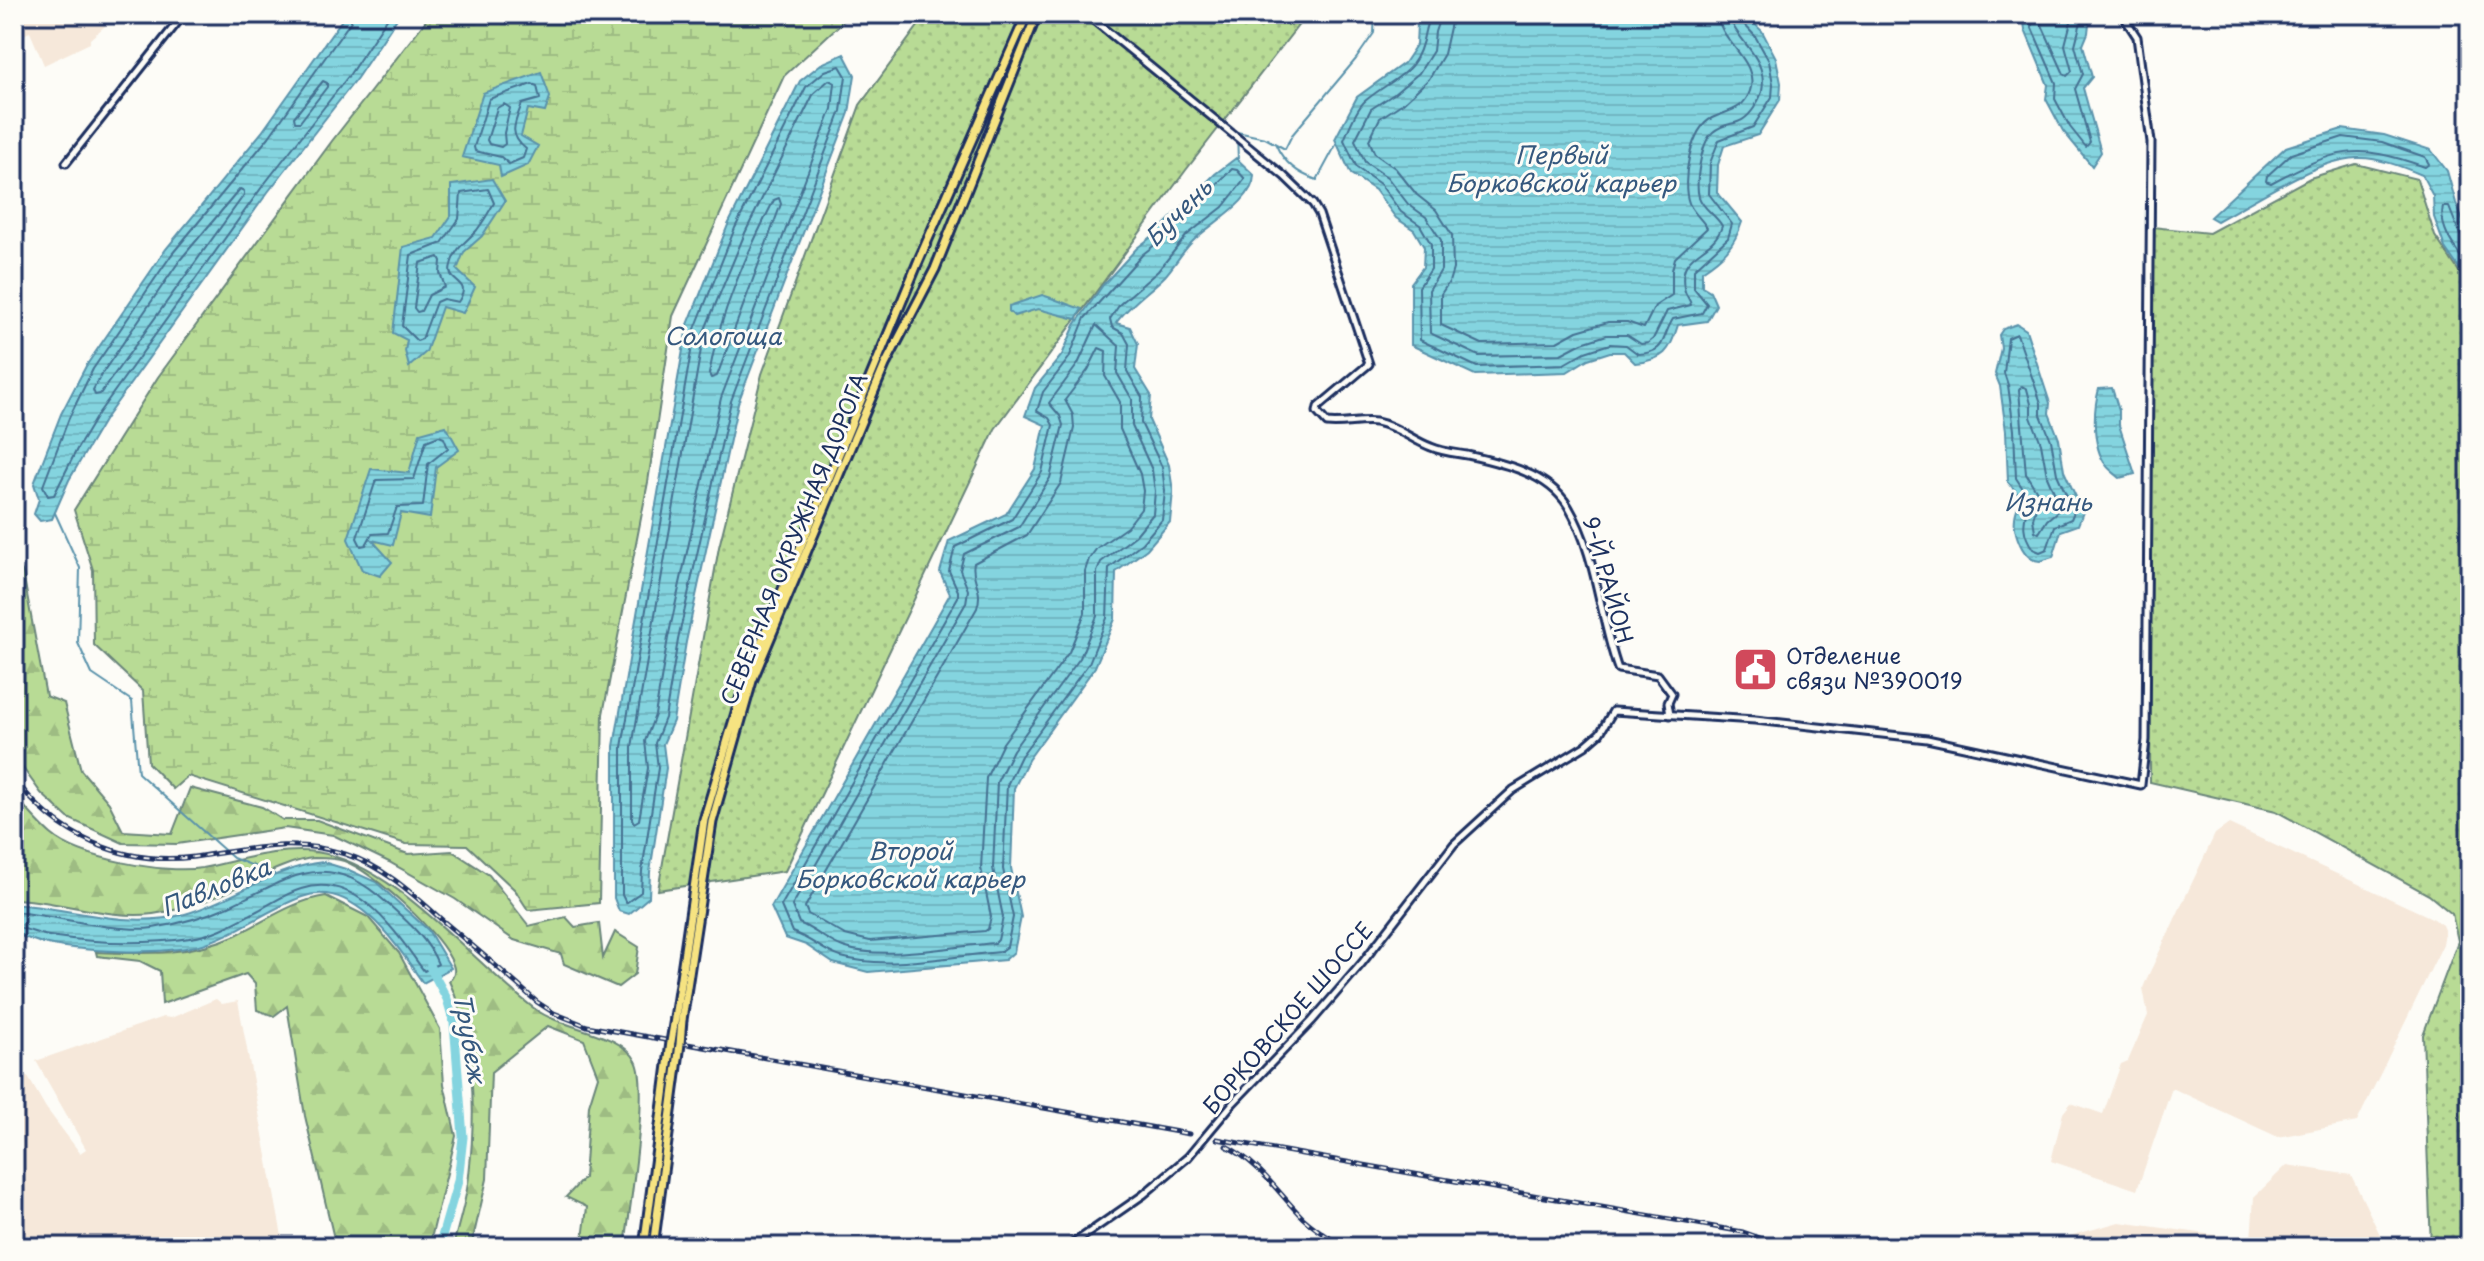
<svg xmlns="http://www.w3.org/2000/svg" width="2484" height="1261" font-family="'Playpen Sans',sans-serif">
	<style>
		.built { fill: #f6e8da }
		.grass { fill: url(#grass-dots); stroke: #6a857a; stroke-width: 2 }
		.forest { fill: url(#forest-firs); stroke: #6a857a; stroke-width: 2 }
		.wetland { fill: url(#wetland-marsh); stroke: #6a857a; stroke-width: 2 }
		.water { fill: url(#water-rules); stroke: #5a92ab; stroke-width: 2 }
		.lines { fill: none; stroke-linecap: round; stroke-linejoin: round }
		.shore { stroke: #457192; stroke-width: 2 }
		.stream { stroke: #5a92ab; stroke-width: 2 }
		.river { stroke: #84d4df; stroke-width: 9 }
		.tertiary-casing { stroke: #1b2f5e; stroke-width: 11 }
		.primary-casing { stroke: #1b2f5e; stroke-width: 13 }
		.tertiary { stroke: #fdfcf7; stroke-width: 5 }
		.primary { stroke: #f6e381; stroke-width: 7 }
		.rail-casing { stroke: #1b2f5e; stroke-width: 5 }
		.rail { stroke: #fdfcf7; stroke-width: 2; stroke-dasharray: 6; stroke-linecap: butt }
		.primary-bridge-casing { stroke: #1b2f5e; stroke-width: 13; stroke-linecap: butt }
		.primary-bridge { stroke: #f6e381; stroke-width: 7 }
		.labels { text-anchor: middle; stroke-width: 6; stroke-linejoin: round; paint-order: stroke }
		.street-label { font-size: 22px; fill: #1b2f5e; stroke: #fdfcf7 }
		.poi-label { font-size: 22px; fill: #1b2f5e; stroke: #fdfcf7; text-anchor: start }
		.water-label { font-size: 24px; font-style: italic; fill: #35587e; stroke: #fdfcf7 }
	</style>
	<defs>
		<pattern id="grass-dots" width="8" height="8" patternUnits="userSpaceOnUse" patternTransform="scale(2)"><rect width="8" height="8" fill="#b8db95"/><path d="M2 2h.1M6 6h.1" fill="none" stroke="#9ebc83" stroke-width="1.8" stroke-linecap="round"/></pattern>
		<pattern id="forest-firs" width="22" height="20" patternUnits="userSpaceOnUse" patternTransform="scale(2)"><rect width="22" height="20" fill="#b8db95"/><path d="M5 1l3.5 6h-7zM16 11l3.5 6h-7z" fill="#9ebc83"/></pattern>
		<pattern id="wetland-marsh" width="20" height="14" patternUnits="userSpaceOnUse" patternTransform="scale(2)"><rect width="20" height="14" fill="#b8db95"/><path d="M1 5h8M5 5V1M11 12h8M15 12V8" fill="none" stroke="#9ebc83"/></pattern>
		<pattern id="water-rules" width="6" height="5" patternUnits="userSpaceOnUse" patternTransform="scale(2)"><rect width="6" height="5" fill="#84d4df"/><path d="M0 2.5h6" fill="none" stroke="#71b6c2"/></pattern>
	</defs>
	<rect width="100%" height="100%" fill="#fdfcf7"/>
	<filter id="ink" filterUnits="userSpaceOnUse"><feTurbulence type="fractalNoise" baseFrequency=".0125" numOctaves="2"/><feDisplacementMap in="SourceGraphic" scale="16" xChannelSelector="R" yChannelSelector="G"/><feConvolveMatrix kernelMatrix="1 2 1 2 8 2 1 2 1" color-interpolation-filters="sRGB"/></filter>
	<g filter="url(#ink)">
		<!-- built -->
		<path class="built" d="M14 14H119L90 39V43L44 65 30 32 14 39Z
			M2229 824 2434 919 2442 925 2445 932 2443 944 2357 1122 2278 1137 2172 1088 2137 1190 2051 1161 2063 1113 2071 1103 2103 1114 2121 1064 2128 1061 2148 1015 2143 988 2148 976 2215 834Z
			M216 999 222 1004 238 1001 284 1247H14V1079L28 1077 46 1108 80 1153 86 1149 36 1061 163 1017 171 1018Z
			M2287 1165 2351 1175 2386 1247H2061L2059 1239 2119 1222 2251 1240 2254 1197Z"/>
		<!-- grass -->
		<path class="grass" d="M927 14H1307L1186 170 995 429 785 871 658 890 719 547 762 374 860 105Z
			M2356 164 2417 179 2435 236 2470 288V1247H2431L2423 1035 2458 941 2452 914 2429 895 2276 811 2150 782 2153 227 2209 233 2310 178Z"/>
		<!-- forest -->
		<path class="forest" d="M14 554 23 573 46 696 64 703 81 770 109 803 123 831 172 834 190 788 262 807 283 820H317L408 854 452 851 489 875 529 926 566 917 575 927 599 923 603 958 615 932 639 947 635 974 618 987 564 964 561 954 514 940 455 899 389 862 333 835 285 828 177 844 123 843 68 818 41 793 17 760 14 728Z
			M14 795C26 808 38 823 51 834 80 859 165 874 202 868 238 861 279 847 316 852 396 864 472 962 535 1009 561 1029 621 1032 636 1061 650 1087 629 1211 625 1247H582L587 1207 566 1197 584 1178 589 1105 598 1076 584 1040 548 1026 491 1072 487 1179 471 1247H453C458 1224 467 1199 469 1175 476 1114 475 1037 449 981 453 976 456 972 453 965 444 936 373 871 344 861 336 858 323 858 314 858 289 859 243 886 218 896 199 904 174 911 153 914 111 920 58 900 14 899Z
			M326 896 368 917 399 953 440 1029 444 1084 456 1136 429 1247H336L305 1116 287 1006 274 1016 257 1010 255 984 246 974 162 1004 160 971 140 961 97 956 96 952C144 954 190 956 236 935 266 921 292 901 326 896Z"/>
		<!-- wetland -->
		<path class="wetland" d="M431 14H851L784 76 673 316 648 482 603 714 599 903 528 910 515 890 467 845 406 844 188 776 173 789 148 763 143 691 94 645 93 570 74 510 158 377 332 141Z"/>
		<!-- water -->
		<path class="water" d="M346 14H400L357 78 268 192 105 419 69 480 52 519 40 521 34 514 39 499 34 484 38 473 61 414 86 366 166 249 262 132Z
			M1426 14H1744L1762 31 1776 58 1781 83 1780 100 1758 135 1724 146 1718 165 1717 192 1742 222C1734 247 1723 257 1702 271V286L1710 291 1716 305 1707 321 1678 325C1670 352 1664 360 1635 363L1624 352H1610L1588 359 1567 372 1475 375 1411 345V283L1423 267 1424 247 1414 230 1396 218 1375 190 1351 174 1335 139 1357 97 1404 63 1416 45 1417 24Z
			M2023 14H2090L2088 33 2083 45 2092 77 2083 88 2101 152 2092 166 2063 131 2046 99 2048 85 2025 30Z
			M844 54 855 75 849 113 738 403 686 642 673 721 663 744 666 768 650 872 649 897 629 914 619 911 614 898V746L687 327 728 225 800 81 821 64Z
			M541 72 550 97 545 112 528 109 521 136 538 146 528 165 501 177 499 165 462 157 483 93Z
			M2342 129 2384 135 2431 150 2447 171 2456 203 2470 239V284L2445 248 2434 217 2433 196 2422 175C2403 167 2378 157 2357 158 2314 160 2255 201 2217 221L2210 217 2286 147Z
			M1236 158 1254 175C1254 202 1209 224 1192 242 1182 252 1175 265 1165 276 1149 292 1130 304 1116 323L1130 327 1138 344 1135 369 1151 395 1149 420 1169 465 1173 491 1170 522 1147 549 1116 572 1115 619 1095 667 1028 760 1014 788 1011 868 1021 917 1014 952 1005 960 868 972 833 963 806 945 785 938 771 907 950 594 940 572 949 541 1006 514 1035 469 1045 425 1025 416 1035 388 1062 355 1075 325 1103 285 1137 248 1154 235 1215 174Z
			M492 179 505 201 482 236 464 252 457 270 475 287 463 313 442 307 426 352 409 367 405 351 407 340 393 333 403 247 436 238 451 216V185Z
			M1042 295C1056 299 1068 305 1082 309L1076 319 1038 309 1014 316 1009 311V306Z
			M2017 324 2026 330 2050 403 2049 413 2059 439 2064 471 2083 512 2078 525 2061 531 2053 557C2049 558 2045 560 2040 561 2023 561 2013 532 2015 518 2015 512 2019 504 2021 498L2008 482 2006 431 2000 386 1995 374 2001 348 1999 335 2003 329Z
			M2112 388 2119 411V425L2135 474 2120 478C2116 474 2109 470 2106 465 2092 447 2093 410 2099 389Z
			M446 426 459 450 436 467 430 518 401 513 393 545 372 540 392 562 380 576 362 570 348 539 371 469 409 473 420 433Z
			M323 862 349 870 376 882 428 930 451 968 423 983C398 947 355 878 302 897 265 910 235 936 196 946 157 955 83 952 43 943 33 941 24 936 14 935V904C71 908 128 930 185 914 234 900 272 868 323 862Z"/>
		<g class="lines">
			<!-- shore -->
			<path class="shore" d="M352 14 351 21 269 137 172 254 93 369 69 418 43 486 48 496 54 495 77 449 98 414 262 187 350 74 390 14
				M1431 14C1430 21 1426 24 1425 31 1417 77 1396 75 1365 101 1356 109 1349 128 1344 140L1357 168 1380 184 1401 212 1420 225 1431 244V269L1419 287 1420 340 1477 367 1564 364 1585 352 1610 344 1626 345 1638 354C1667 353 1661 338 1673 319L1702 313 1707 304 1694 288V269L1728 238 1732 224 1709 194 1710 163 1719 140 1753 127 1772 97 1773 84 1769 61 1755 36 1741 21 1740 14
				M1441 14 1435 32 1433 51 1419 73 1394 94 1371 109 1355 140 1365 162 1387 177 1408 204 1426 217 1441 240V270L1429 290 1430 333 1479 356 1561 354 1582 343 1607 335H1627L1641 344 1648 343 1653 339 1667 311 1691 305C1690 299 1685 295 1684 288 1677 250 1713 255 1722 226 1716 215 1703 209 1699 197 1695 183 1701 142 1713 132 1729 119 1740 129 1754 108 1757 102 1761 97 1762 91 1769 55 1731 38 1730 14
				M1453 14 1444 54 1429 79 1403 103 1380 118 1369 140 1375 154 1395 168 1417 195 1436 210 1452 235 1453 269 1449 282 1441 294V325L1482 344 1557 342 1577 331 1608 322H1627L1644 328 1655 306 1672 295V270L1675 258 1707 228C1702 219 1693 213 1689 203 1681 182 1690 129 1712 118 1728 110 1743 111 1750 91 1760 61 1718 41 1718 14
				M2031 14 2032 28 2056 83 2055 99 2070 127 2086 147 2090 142 2075 89 2083 74 2075 45 2083 14
				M2041 14 2042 25 2064 74 2067 76 2072 71 2065 45 2073 14
				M840 66 846 76 841 111 731 401 678 640 665 718 655 743 658 768 642 871 641 892 626 903 622 895V747L695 329 735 228 806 87 825 71Z
				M829 80 835 83 832 109 721 398 668 638 655 715 645 741 648 768 639 820 634 823 632 819V747L704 332 745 233 799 123 814 93Z
				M323 81 327 83V87L300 122H295L294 117Z
				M532 84 537 86 540 99 522 104C514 124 508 135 526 149L523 158 509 164 501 157 475 151 474 147 489 99Z
				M504 104 510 108 504 133 505 144 501 147 489 144 487 140 497 108Z
				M2343 137 2382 142 2425 157 2429 164 2425 167C2356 142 2335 149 2271 183L2266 181 2267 176 2291 154Z
				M1232 169 1237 170 1245 179 1223 207 1187 235 1158 271 1120 304 1110 319 1112 327 1123 333 1129 344 1127 371 1142 397 1141 423 1162 467 1165 491 1162 520 1142 543 1109 568 1107 618 1089 663 1021 756 1007 785 1003 869 1013 917 1007 947 1000 952C951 956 888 970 841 957 826 953 810 938 792 932L781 906 958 597V591L949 571 955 547 1012 519 1042 472 1053 425 1049 418 1037 411 1043 392 1069 358 1085 318 1143 254 1160 241Z
				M240 189 244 191V195L100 394 95 395 93 390 101 375 180 260Z
				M488 189 494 203C489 212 483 222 477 230 466 242 455 248 451 265 445 285 474 279 458 302L443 299 436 302 422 339 417 341 402 326 411 255 442 243 459 219 461 193Z
				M779 198 781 204 717 376 711 378 709 374C720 313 746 255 774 200Z
				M2470 238 2460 235 2449 207H2443C2438 229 2458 252 2470 270
				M439 257 441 261 440 273 445 287 429 295 421 311 417 312 414 308 420 263Z
				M1096 325 1119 346 1117 373 1132 399V426L1152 470 1155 491 1153 514 1135 536 1101 562 1097 572V616L1080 658 1013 750 997 782 993 868 1003 917 998 940 995 943C952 946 882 961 843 947 828 942 814 929 799 923L792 906 966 603 968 590 960 570 964 554 1019 527 1050 478 1063 425 1060 416 1049 403 1078 364Z
				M2017 334 2041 403V415L2051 440 2057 474 2074 512 2071 519 2055 526 2047 549 2040 552 2033 549C2019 529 2025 519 2029 498L2016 478 2014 430 2008 385 2004 373 2008 338Z
				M1099 348 1106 351 1105 376 1120 402V429L1140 474 1143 491 1141 509 1127 527 1097 548 1089 559 1085 571V613L1069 652 1003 743 986 778 981 868 991 917 988 929 985 931 870 941 845 935 808 914 805 907 977 608C984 588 970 579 974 563L1027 535 1061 483 1074 428 1073 415 1065 400 1088 370Z
				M2022 386 2027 389 2031 404V417L2041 443 2047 476 2061 508 2047 520 2039 533 2035 531 2033 519 2039 495 2026 474 2019 390Z
				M439 436 444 438 448 448 428 464 423 506 397 507 388 533 372 534 366 545 361 546 357 538 376 480 414 479 426 441Z
				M14 912C54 915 115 933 153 928 179 924 204 917 229 906 293 877 326 847 388 904 408 922 428 939 438 964L424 971C396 933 358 871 301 889 286 893 271 904 257 911 236 922 214 935 190 938 143 945 96 943 49 936 37 934 26 928 14 927"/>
			<!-- stream -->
			<path class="stream" d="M1276 145C1284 163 1298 174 1317 180L1337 143
				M1238 161 1237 132 1265 138 1285 149 1292 135 1356 59 1374 33 1375 14
				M55 513 80 568 78 643 92 674 132 701 138 773 233 858 274 874"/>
			<!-- river -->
			<path class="river" d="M430 967 447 999 454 1023 463 1137 458 1181 439 1247"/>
			<defs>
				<path id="tertiary" d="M1086 14 1284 176 1313 204 1319 214 1369 364 1318 407 1317 412 1327 423C1343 425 1360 420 1376 422 1397 426 1412 440 1431 447 1442 452 1455 453 1467 455 1502 463 1548 473 1568 506 1597 555 1599 616 1618 669L1658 675 1672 694 1668 703 1670 715
					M66 163 184 14
					M1068 1247 1143 1195 1188 1157 1233 1103 1312 1021 1362 963 1454 844 1513 790 1585 746 1600 733 1613 711 1755 720 1927 739 2141 785 2146 740 2151 142 2137 37 2122 14"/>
				<path id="primary" d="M675 1018 704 820 746 679 918 262 1027 14
					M682 1020 712 822 752 681 885 365 935 269 1037 14
					M644 1247 671 1042
					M653 1247 680 1044"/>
			</defs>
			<!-- tertiary casing -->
			<use href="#tertiary" class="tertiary-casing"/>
			<!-- primary casing -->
			<use href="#primary" class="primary-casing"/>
			<!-- tertiary -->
			<use href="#tertiary" class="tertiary"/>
			<!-- primary -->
			<use href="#primary" class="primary"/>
			<defs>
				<path id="rail" d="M14 778C56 836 122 866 194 857 246 850 293 837 345 854 386 867 417 898 449 926 479 951 508 976 537 1002L554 1013 587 1026 1189 1134
					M1217 1139 1743 1232 1786 1247
					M1226 1146C1260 1163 1277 1192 1303 1218 1316 1230 1330 1238 1344 1247"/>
			</defs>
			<!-- rail casing -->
			<use href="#rail" class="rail-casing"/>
			<!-- rail -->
			<use href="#rail" class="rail"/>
			<defs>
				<path id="primary-bridge" d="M671 1042 675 1018
					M680 1044 682 1020"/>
			</defs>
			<!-- primary-bridge casing -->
			<use href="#primary-bridge" class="primary-bridge-casing"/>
			<!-- primary-bridge -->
			<use href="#primary-bridge" class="primary-bridge"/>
		</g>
	</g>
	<!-- icons -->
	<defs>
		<symbol id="civic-square" viewBox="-11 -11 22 22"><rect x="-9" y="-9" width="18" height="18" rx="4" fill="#d1495b" stroke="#fdfcf7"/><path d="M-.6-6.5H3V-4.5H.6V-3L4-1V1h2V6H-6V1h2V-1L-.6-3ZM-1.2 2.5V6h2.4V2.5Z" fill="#fff"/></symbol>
	</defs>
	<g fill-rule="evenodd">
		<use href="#civic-square" x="1730" y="644" width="51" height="51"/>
	</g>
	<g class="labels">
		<!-- street labels -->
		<g class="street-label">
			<text transform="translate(794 539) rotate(-68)" y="8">СЕВЕРНАЯ ОКРУЖНАЯ ДОРОГА</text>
			<text transform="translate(1608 580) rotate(74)" y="8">9-Й РАЙОН</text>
			<text transform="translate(1288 1018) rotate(-49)" y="8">БОРКОВСКОЕ ШОССЕ</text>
		</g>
		<!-- poi labels -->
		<g class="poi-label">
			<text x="1786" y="664">Отделение<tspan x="1786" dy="25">связи №390019</tspan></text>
		</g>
		<!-- water labels -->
		<g class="water-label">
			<text x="1561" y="164">Первый<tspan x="1561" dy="28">Борковской карьер</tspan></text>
			<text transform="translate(1179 213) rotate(-45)" y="8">Бучень</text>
			<text x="723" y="345">Сологоща</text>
			<text x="2048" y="511">Изнань</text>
			<text x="910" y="860">Второй<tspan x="910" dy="28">Борковской карьер</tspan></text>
			<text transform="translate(216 888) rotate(-22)" y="8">Павловка</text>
			<text transform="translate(469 1038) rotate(80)" y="8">Трубеж</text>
		</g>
	</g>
	<!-- margin -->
	<rect width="2484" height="1261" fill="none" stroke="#fdfcf7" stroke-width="48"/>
	<rect x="24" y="24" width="2436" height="1213" fill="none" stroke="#1b2f5e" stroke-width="3" filter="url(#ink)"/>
</svg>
